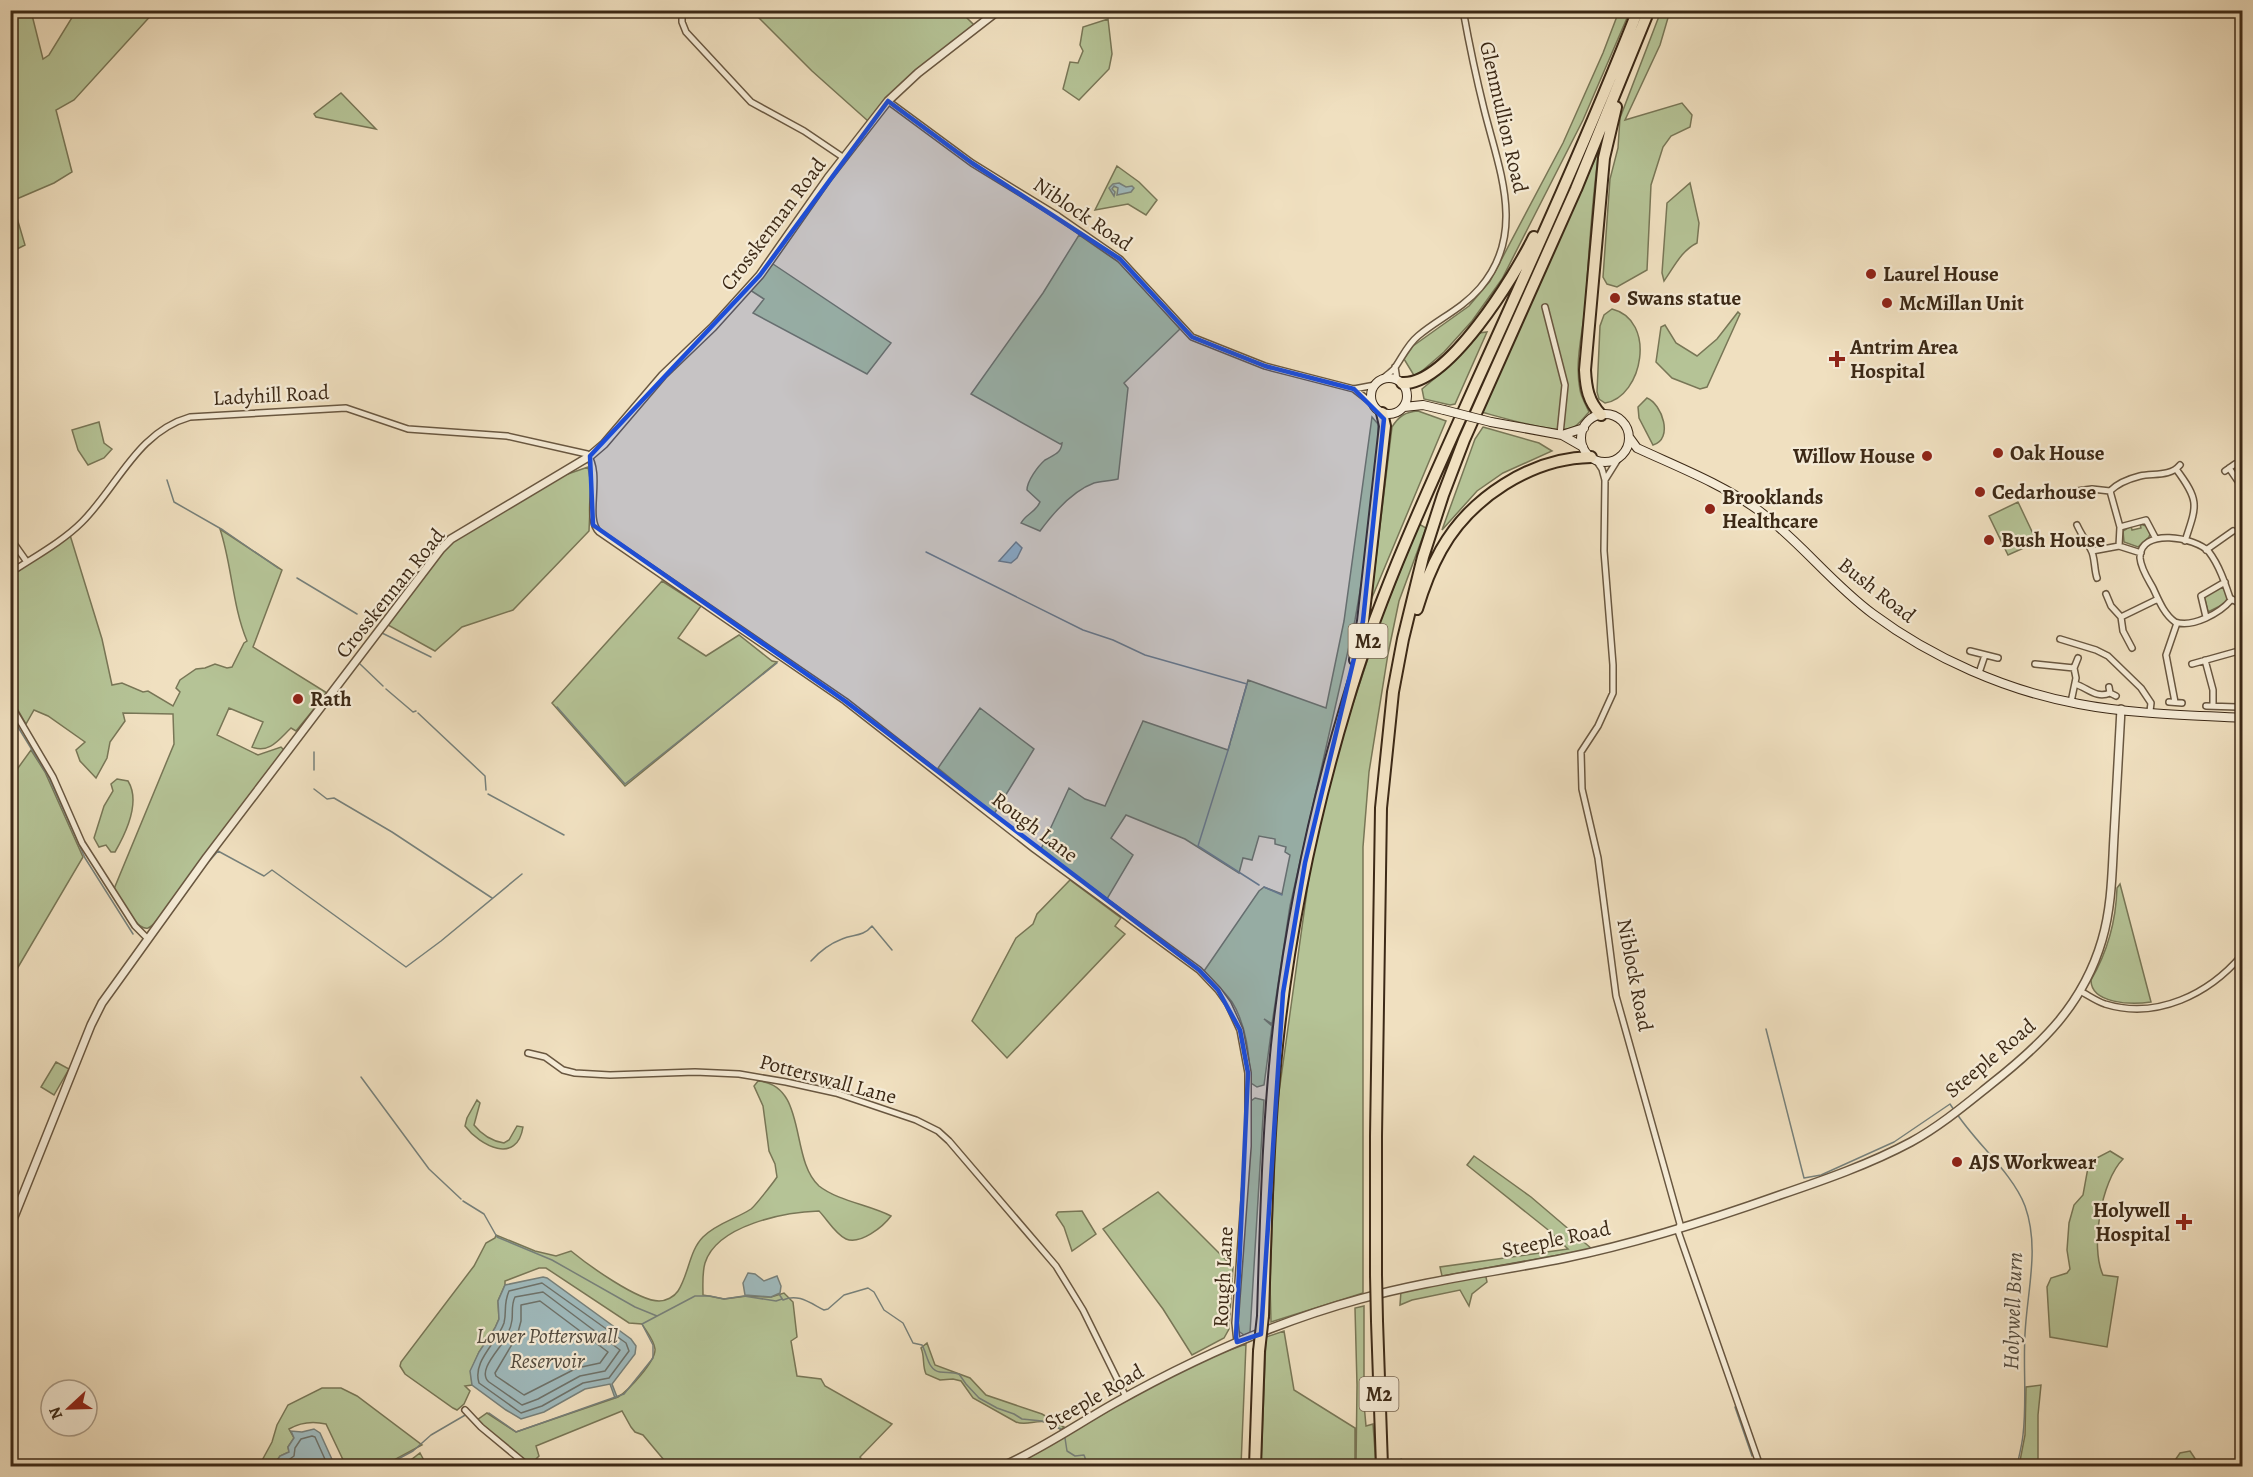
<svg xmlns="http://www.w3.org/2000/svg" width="2253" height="1477" font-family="Alegreya,serif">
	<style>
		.green { fill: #b5c396; stroke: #787656; stroke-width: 1.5 }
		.water { fill: #9fbabd; stroke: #77807a; stroke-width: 1.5 }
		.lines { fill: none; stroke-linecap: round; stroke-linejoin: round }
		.shore { stroke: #6e726a; stroke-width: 1.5 }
		.stream { stroke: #77807a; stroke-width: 1.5 }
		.minor-casing { stroke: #695740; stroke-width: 8 }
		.tertiary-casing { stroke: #695740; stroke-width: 10 }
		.secondary-casing { stroke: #3c2916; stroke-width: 10 }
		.motorway-casing { stroke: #3c2916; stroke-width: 14 }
		.minor { stroke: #f5ebd6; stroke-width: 5 }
		.tertiary { stroke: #f5ebd6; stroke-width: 7 }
		.secondary { stroke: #f5ebd6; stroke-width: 8 }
		.motorway { stroke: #f0e0c0; stroke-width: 10 }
		.secondary-bridge-casing { stroke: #3c2916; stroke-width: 10; stroke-linecap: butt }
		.motorway-bridge-casing { stroke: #3c2916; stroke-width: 14; stroke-linecap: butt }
		.secondary-bridge { stroke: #f5ebd6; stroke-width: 8 }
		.motorway-bridge { stroke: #f0e0c0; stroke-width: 10 }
		.marked { fill: #1d4ed8; fill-opacity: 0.2; stroke: #1d4ed8; stroke-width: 4.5; stroke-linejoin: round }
		.poi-dot { fill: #8f2418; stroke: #f5ebd6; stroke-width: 2 }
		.labels { text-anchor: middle; stroke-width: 4.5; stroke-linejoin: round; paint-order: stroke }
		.shield { fill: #f5ebd6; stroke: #746350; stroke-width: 1.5 }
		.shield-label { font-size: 20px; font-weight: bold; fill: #3c2916 }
		.street-label { font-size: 21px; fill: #3c2916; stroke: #f5ebd6 }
		.poi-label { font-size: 21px; font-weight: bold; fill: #3c2916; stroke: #f5ebd6; text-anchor: start }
		.water-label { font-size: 22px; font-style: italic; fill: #554d40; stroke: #f5ebd6 }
	</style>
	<rect width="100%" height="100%" fill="#f0e0c0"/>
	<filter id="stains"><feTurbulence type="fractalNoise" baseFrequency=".00333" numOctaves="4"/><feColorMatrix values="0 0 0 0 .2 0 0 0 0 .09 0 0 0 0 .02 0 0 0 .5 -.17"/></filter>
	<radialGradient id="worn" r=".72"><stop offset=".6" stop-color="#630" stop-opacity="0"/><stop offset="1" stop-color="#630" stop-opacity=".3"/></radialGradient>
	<!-- green -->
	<path class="green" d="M11 10 31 11 43 59 49 55 76 11H155L74 100 56 110 72 172 54 183 12 201 25 245 11 252Z
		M752 11H960L975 26 900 85 868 121 812 71Z
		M1619 11H1630L1583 120 1502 279 1472 321 1444 352 1415 377 1404 359 1413 346 1469 306 1490 281 1563 143 1603 53Z
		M1661 11H1670L1660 45 1625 120 1682 103 1692 115 1690 127 1671 136 1663 147 1651 185 1647 270 1617 287 1607 284 1603 277 1610 179 1618 148 1620 118Z
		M1108 19 1112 54 1109 69 1079 100 1063 89 1070 62 1078 63 1083 51 1080 45 1083 27Z
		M341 93 343 95 376 129 316 117 314 114Z
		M1599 150C1592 199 1589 248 1586 298 1584 328 1574 360 1580 390 1581 397 1586 405 1589 412 1584 417 1579 425 1572 428 1554 434 1501 417 1481 412Z
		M1117 166 1139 182 1157 200 1146 215 1128 204 1095 210Z
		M1690 183 1699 223 1697 243C1682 250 1674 267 1664 281L1662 273 1667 203Z
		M1079 235 1127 268 1180 329 1124 383 1128 388 1118 479C1110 481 1102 481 1094 483 1072 491 1054 512 1040 531L1021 523C1026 514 1036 512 1040 502L1027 490C1027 481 1038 466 1045 460 1053 455 1061 454 1062 443L1060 444 971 394 1043 293Z
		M773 264 891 343 867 374 753 313 764 299 750 290Z
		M1612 309C1657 320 1643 397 1605 403L1599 399 1597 392 1600 326 1604 315Z
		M1738 312 1740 314 1707 387 1700 389 1672 378 1656 362 1661 327 1665 325 1676 343 1697 356 1717 339Z
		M1487 332 1455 404 1450 405 1424 399 1422 389 1446 369 1479 333Z
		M1647 398C1662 404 1674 439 1653 445L1639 418 1638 407Z
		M1418 411 1446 421 1371 600 1392 427C1399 416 1405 412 1418 411Z
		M1372 417 1378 424V440L1362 580 1355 620 1290 906 1272 1024 1264 1019 1272 1026 1264 1085 1257 1087 1251 1083C1249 1056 1247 1026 1232 1002 1224 991 1213 981 1204 971L1259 891 1264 887 1282 894 1290 855 1285 852 1286 847 1275 844V839L1259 836 1252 860 1243 858 1239 873 1185 839 1126 815 1111 838 1133 855 1107 899 1041 849 1069 788 1085 799 1105 806 1143 721 1228 750 1248 680 1326 708 1344 621Z
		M99 422 104 443 112 449 104 458 88 465 78 450 72 430Z
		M1483 427 1539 443 1552 451 1503 473 1477 491 1442 530 1475 439Z
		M588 467 591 485 589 531 513 610 462 627 435 651 388 625 447 545 456 538 562 476Z
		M2018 502 2037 542 2008 555 1989 516Z
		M1419 524 1426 528 1399 601 1388 654 1369 772 1363 847V1293L1271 1322 1270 1284 1276 1114 1313 848 1339 746 1381 619Z
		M2140 524 2146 526 2150 534 2149 537 2138 547 2124 542 2123 531 2131 526 2132 530 2141 528Z
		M220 529 282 570 253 647 327 693 296 731 291 728C280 738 270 754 252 747L263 722 229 708 217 735 258 755 281 747 284 750 159 918C156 921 153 926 148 928 136 931 120 898 114 889L174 744 173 714 123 713 125 721 110 742 107 758 96 778 80 761 76 750 85 742 48 716 34 710 26 724 11 698 10 577 70 535 102 639 112 685 122 683 143 692 148 691 173 706 180 692 176 688 180 680 196 669 205 668 215 664 227 668 232 667 244 643 247 641C232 605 232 565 220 529Z
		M662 581 701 606 678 638 706 656 739 635 772 661 777 662 625 786 552 703Z
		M2223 586 2227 597 2226 603 2208 612 2204 596Z
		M980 708 1034 749 994 814 938 768Z
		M31 750 45 772 83 857 17 969 11 977V788L18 768Z
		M117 779 128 781C141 802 126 833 115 852H111L106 845 99 847 94 838 104 806 113 791 111 784Z
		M1070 880 1121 918 1115 926 1125 934 1007 1058 972 1021 1016 938 1033 924 1037 914Z
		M2120 884 2151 1002C2132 1005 2091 1004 2091 980 2108 951 2116 921 2117 888Z
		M56 1062 69 1069 54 1095 41 1087Z
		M758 1081C808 1085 789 1159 819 1186 838 1201 870 1205 891 1216 883 1227 860 1245 846 1239 835 1234 827 1219 819 1211 785 1212 717 1225 705 1263 702 1273 703 1285 703 1295L724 1299 747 1296 771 1297 784 1293 793 1302 797 1337 791 1341 797 1376 821 1379 825 1386 892 1424 860 1457 866 1466H669L643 1435 635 1432 631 1427 622 1411 536 1446 539 1456 532 1463H528L479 1423 477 1420 487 1413 516 1432 618 1397C628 1391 656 1361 655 1349 654 1340 646 1331 642 1324L629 1323 546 1268H539L505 1281V1285L498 1301 499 1319 495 1328 479 1352 471 1371 472 1385 465 1386 470 1391 464 1404 457 1410 453 1408 405 1374 400 1366 401 1362 474 1266 486 1243 495 1238 496 1235 535 1251 556 1256 571 1251C588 1265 638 1301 659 1301 666 1301 674 1297 678 1291 689 1274 689 1251 703 1237 717 1223 736 1219 751 1209 755 1206 773 1183 777 1177L775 1164 769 1151 763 1106 754 1086Z
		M1255 1098 1264 1100 1250 1333 1244 1335 1237 1330 1249 1159 1251 1101Z
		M477 1100 480 1103 474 1125C482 1135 491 1141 504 1143L509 1140 517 1126 523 1127C517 1165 480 1146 465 1126L467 1118Z
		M2110 1151 2123 1159C2101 1181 2090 1247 2103 1275L2118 1277 2107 1347 2050 1337 2047 1287 2051 1278 2067 1273 2070 1269 2067 1250 2069 1223 2074 1205 2083 1195 2089 1162Z
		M1474 1156 1531 1197 1592 1249 1442 1276 1440 1267 1568 1249 1547 1229 1467 1165Z
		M1158 1192 1233 1267 1229 1329 1224 1338 1192 1355 1163 1309 1103 1229Z
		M1082 1211 1096 1234 1072 1251 1064 1227 1056 1215 1058 1212Z
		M1483 1276 1486 1277 1487 1282 1472 1294 1469 1306 1460 1290 1412 1300 1400 1305 1401 1291Z
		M1364 1306V1404L1366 1426 1373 1424 1376 1466H1356L1357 1385 1355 1308Z
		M1284 1331 1294 1390 1355 1428V1466H1261L1266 1337Z
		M927 1343 935 1365 970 1378 986 1395 1042 1414 1064 1427 1061 1430C1042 1413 1030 1428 1016 1422L973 1398 961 1381 953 1379 940 1380 926 1374C922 1365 925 1357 921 1348Z
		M1246 1344 1241 1466H1015L1113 1408 1197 1362Z
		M2041 1385 2038 1415V1466H2019L2025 1435 2026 1387Z
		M322 1388H341L357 1396 422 1445 383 1466H346L326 1424C313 1421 301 1422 289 1429L294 1438 288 1447 289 1452 280 1456 273 1466H259L272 1442 277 1425 288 1405Z
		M2190 1451 2200 1466H2171L2180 1453Z
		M420 1453 427 1466H403Z"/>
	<!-- water -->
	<path class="water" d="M1119 183 1126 187 1132 186 1134 188 1131 192 1117 195 1118 188 1114 186 1112 189 1115 192 1114 196 1109 188 1113 184Z
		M1016 542 1022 548 1017 558 1011 563 999 561Z
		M748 1273 755 1274 764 1281 777 1276 781 1286 780 1293 771 1297 745 1295 743 1283Z
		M543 1277 547 1278 631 1339 636 1346 635 1354 612 1384 617 1397 615 1398 610 1384 585 1389 544 1412 521 1419 506 1410 472 1385 470 1371 479 1352 495 1328 499 1319 498 1301 505 1285Z
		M314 1429 320 1433 335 1466H273L280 1456 289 1452 288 1447 294 1438 291 1431 302 1432Z"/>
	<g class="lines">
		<!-- shore -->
		<path class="shore" d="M542 1283 626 1343 629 1351 609 1378 583 1383 542 1406 521 1413 479 1383C472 1361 497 1343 504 1323 507 1311 503 1305 509 1291Z
			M543 1292 620 1350 605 1371 580 1376 538 1399 522 1405 489 1382C477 1372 497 1352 503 1342 507 1336 511 1328 512 1320 513 1312 511 1305 515 1297Z
			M540 1301 608 1352 600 1363 577 1368 524 1395 496 1376 495 1373 517 1336 521 1321V1305Z
			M280 1466 294 1456 295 1448 301 1439 312 1436 315 1437 328 1466"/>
		<!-- stream -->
		<path class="stream" d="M167 480 174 502 223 530 278 568
			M926 552 1083 630 1113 640 1145 655 1247 684 1231 740
			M297 578 357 614
			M382 633 431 657
			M360 664 383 686
			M386 689 413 712 416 711
			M557 707 625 784 777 663
			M418 713 485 776 486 790
			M10 714 48 776 85 858 133 934
			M1230 744 1198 846 1259 885
			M314 752V770
			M314 789 327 799 334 798 392 832 492 898
			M488 794 564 835
			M1264 887 1282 895
			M151 941 205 866 218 851 264 876 272 870 406 967 441 941 522 874
			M811 961C820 951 829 944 842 939 853 934 863 937 872 926L892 950
			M1766 1029 1804 1178 1821 1175 1894 1142 1950 1104 1954 1110
			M361 1077 429 1169 461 1199
			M1957 1114C1977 1144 2013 1174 2025 1206 2040 1248 2027 1291 2025 1334 2023 1367 2027 1401 2023 1435 2022 1445 2019 1456 2017 1466
			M463 1201 484 1214 497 1237 552 1260 635 1307 657 1316
			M779 1294 783 1300C798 1293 810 1303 824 1310L828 1309 844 1295 868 1288 874 1292 884 1310 903 1323 913 1343 922 1345C927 1353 928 1371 940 1372 947 1373 952 1372 959 1374L966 1384 979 1398 997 1408 1014 1414 1022 1419 1042 1421 1061 1429
			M1735 1407 1752 1456
			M489 1413 516 1432 624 1394 653 1358V1345L642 1324 695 1296H710L724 1299 744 1296 776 1301 782 1299
			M1065 1438 1067 1451 1075 1456 1084 1455 1088 1466
			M1401 1459 1412 1466
			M1753 1461 1755 1466
			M385 1466 413 1451 431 1435 467 1414"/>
		<defs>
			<path id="minor" d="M682 10V22L686 32 751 102 804 131 844 158
				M888 101 972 163 1058 216 1120 259 1192 337 1265 366 1288 372 1354 389 1375 385
				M1545 307 1565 385 1560 434
				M1395 367 1397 380
				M1380 381C1384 377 1390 373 1394 369 1402 358 1407 345 1418 336 1438 319 1462 309 1480 288 1527 233 1499 170 1484 109 1476 77 1469 43 1463 10
				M1354 389 1373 404
				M1596 460 1602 469 1605 480 1604 551 1613 665V693L1598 726 1581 752 1582 789 1598 858 1616 996 1680 1224 1678 1231 1760 1466
				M2229 468 2242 487
				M2176 469C2200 501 2197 505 2185 541
				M2225 471 2235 464
				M1605 480 1620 456
				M2077 491 2092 489 2110 491 2120 527 2119 546
				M2110 491C2118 483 2128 479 2140 476 2153 473 2170 477 2180 465
				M2077 525C2081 534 2087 542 2091 550 2095 556 2094 570 2097 578
				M2120 527 2146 520 2156 539
				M10 538 27 562
				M2206 550 2233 531
				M2092 551 2119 546 2141 553
				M10 573C34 557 62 542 82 522 118 486 137 432 190 417L346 408 408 429 507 436 587 454C603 474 584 518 599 532L845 701 1034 849 1199 970 1218 990 1228 1004 1240 1030 1248 1073V1146L1235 1323 1237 1342
				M2106 594 2111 606 2121 617 2123 631 2132 648
				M2231 600C2220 613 2193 628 2175 622 2164 614 2159 601 2153 588 2148 579 2141 569 2140 558 2139 527 2196 537 2209 552 2219 565 2225 583 2230 598L2242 605
				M2121 617 2158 599
				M2206 617 2201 596 2225 582
				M2060 639 2096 650 2108 656 2141 688 2151 703 2150 711
				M1970 651 1998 658
				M2205 660 2213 690V706
				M2035 664 2074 668
				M2192 664 2242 650
				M1979 673 1985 655
				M2075 684C2088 688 2096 699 2110 693
				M2109 687 2110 693 2116 696
				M2071 702 2076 678 2074 668 2078 658
				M2169 702 2182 703
				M2175 702 2166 655 2177 623
				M10 704 53 777 82 843 135 926 148 939
				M2206 706 2237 707
				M2080 991C2088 995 2096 1001 2105 1004 2157 1020 2209 994 2242 955
				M528 1053 545 1057 563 1070 575 1073 610 1075 695 1072 739 1074 786 1082 836 1093 916 1120 938 1131 949 1141 1056 1266 1083 1310 1126 1397
				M465 1410 481 1427 528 1466"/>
			<path id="tertiary" d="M10 1227 91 1025 102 1003 207 857 441 549 451 539 590 456 604 444 663 375 713 327 760 275 828 178 888 101 918 73 999 10
				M1003 1466C1042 1449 1076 1425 1113 1404 1189 1361 1276 1322 1360 1299 1428 1280 1497 1272 1565 1258 1638 1243 1710 1220 1780 1195 1824 1180 1870 1164 1911 1142 1940 1126 1965 1105 1990 1085 2042 1044 2083 1005 2102 940 2112 906 2112 871 2114 836 2116 794 2119 752 2121 709"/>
			<path id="secondary" d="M1371 396a18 18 0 1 1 36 0a18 18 0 1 1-36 0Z
				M1404 407 1423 405 1444 410
				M1581 438a24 24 0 1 1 48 0a24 24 0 1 1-48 0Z
				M1491 422 1562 435 1583 447
				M1562 435 1584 428
				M1629 437 1637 448C1678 467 1722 484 1758 510 1800 541 1831 583 1873 614 1932 658 2007 691 2079 704 2131 714 2190 715 2242 718"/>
			<path id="motorway" d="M1402 383C1448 386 1515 275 1534 237
				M1601 415C1588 401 1586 388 1585 370L1604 158 1616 107
				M1417 609C1423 589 1431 568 1441 550 1470 498 1531 458 1591 457
				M1355 660 1363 621 1385 426 1382 413
				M1376 1275V1136L1381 808 1393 692 1403 639 1423 557 1443 495 1464 440 1576 189 1649 10
				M1263 1316C1266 1219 1268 1122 1279 1027 1292 917 1315 809 1347 703 1379 595 1427 493 1473 390 1530 264 1587 139 1638 10
				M1377 1321 1382 1466
				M1255 1466 1259 1351"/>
		</defs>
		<!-- minor casing -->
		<use href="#minor" class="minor-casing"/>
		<!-- tertiary casing -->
		<use href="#tertiary" class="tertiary-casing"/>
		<!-- secondary casing -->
		<use href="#secondary" class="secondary-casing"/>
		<!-- motorway casing -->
		<use href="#motorway" class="motorway-casing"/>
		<!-- minor -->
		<use href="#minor" class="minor"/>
		<!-- tertiary -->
		<use href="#tertiary" class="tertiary"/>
		<!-- secondary -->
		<use href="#secondary" class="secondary"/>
		<!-- motorway -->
		<use href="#motorway" class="motorway"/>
		<defs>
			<path id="secondary-bridge" d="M1444 410 1491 422"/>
			<path id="motorway-bridge" d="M1376 1275 1377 1321
				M1259 1351 1263 1316"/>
		</defs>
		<!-- secondary-bridge casing -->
		<use href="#secondary-bridge" class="secondary-bridge-casing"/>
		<!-- motorway-bridge casing -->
		<use href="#motorway-bridge" class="motorway-bridge-casing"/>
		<!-- secondary-bridge -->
		<use href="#secondary-bridge" class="secondary-bridge"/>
		<!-- motorway-bridge -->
		<use href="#motorway-bridge" class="motorway-bridge"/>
	</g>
	<!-- marked area -->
	<path class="marked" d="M888 101 972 163 1120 259 1192 337 1265 366 1354 389 1384 419 1363 621 1305 863 1283 993 1261 1334 1237 1342 1236 1337 1248 1073 1240 1030 1218 990 1199 970 845 701 593 525 590 456 760 275Z"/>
	<!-- markers -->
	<g class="poi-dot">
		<circle cx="1871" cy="274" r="6"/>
		<circle cx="1615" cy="298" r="6"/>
		<circle cx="1887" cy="303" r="6"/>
		<path d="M1834 350h6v6h6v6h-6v6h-6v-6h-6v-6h6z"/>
		<circle cx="1998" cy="453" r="6"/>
		<circle cx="1927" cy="456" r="6"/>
		<circle cx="1980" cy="492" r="6"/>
		<circle cx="1710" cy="509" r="6"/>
		<circle cx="1989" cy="540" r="6"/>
		<circle cx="298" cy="699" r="6"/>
		<circle cx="1957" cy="1162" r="6"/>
		<path d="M2181 1213h6v6h6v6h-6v6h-6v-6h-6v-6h6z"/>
	</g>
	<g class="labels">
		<!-- shield labels -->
		<g class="shield">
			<rect x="1348.5" y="624" width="39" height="34" rx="4.5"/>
			<rect x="1359.5" y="1377" width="39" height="34" rx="4.5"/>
		</g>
		<g class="shield-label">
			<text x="1368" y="648">M2</text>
			<text x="1379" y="1401">M2</text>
		</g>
		<!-- street labels -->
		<g class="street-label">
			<text transform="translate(1504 117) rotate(77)" y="7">Glenmullion Road</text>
			<text transform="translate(1083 214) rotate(34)" y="7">Niblock Road</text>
			<text transform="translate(773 224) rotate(-53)" y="7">Crosskennan Road</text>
			<text transform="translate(271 395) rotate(-3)" y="7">Ladyhill Road</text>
			<text transform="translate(1877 590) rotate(38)" y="7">Bush Road</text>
			<text transform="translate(390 593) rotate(-51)" y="7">Crosskennan Road</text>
			<text transform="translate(1035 827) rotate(37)" y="7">Rough Lane</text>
			<text transform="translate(1635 975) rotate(79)" y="7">Niblock Road</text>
			<text transform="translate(1990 1058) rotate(-40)" y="7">Steeple Road</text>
			<text transform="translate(828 1079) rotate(15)" y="7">Potterswall Lane</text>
			<text transform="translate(1556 1239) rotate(-12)" y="7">Steeple Road</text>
			<text transform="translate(1223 1277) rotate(-87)" y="7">Rough Lane</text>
			<text transform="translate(1094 1397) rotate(-30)" y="7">Steeple Road</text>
		</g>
		<!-- poi labels -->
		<g class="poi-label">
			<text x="1883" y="281">Laurel House</text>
			<text x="1627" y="305">Swans statue</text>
			<text x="1899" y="310">McMillan Unit</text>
			<text x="1850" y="354">Antrim Area<tspan x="1850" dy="24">Hospital</tspan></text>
			<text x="2010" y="460">Oak House</text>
			<text x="1915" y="463" text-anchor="end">Willow House</text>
			<text x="1992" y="499">Cedarhouse</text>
			<text x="1722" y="504">Brooklands<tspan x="1722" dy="24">Healthcare</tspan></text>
			<text x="2001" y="547">Bush House</text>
			<text x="310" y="706">Rath</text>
			<text x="1969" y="1169">AJS Workwear</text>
			<text x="2170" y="1217" text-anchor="end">Holywell<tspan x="2170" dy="24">Hospital</tspan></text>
		</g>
		<!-- water labels -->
		<g class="water-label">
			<text transform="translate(2012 1311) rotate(-88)" y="8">Holywell Burn</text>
			<text x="547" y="1343">Lower Potterswall<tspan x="547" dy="25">Reservoir</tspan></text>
		</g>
	</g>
	<!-- margin -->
	<rect width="2253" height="1477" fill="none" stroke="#f0e0c0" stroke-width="36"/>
	<rect x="12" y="12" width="2229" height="1453" fill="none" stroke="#3c2916" stroke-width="3"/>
	<rect x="18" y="18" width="2217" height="1441" fill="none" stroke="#3c2916" stroke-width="1.5"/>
	<!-- north arrow -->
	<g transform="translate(69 1408) rotate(248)"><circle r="28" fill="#f5ebd6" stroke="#ab9d89" stroke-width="1.5"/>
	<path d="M0-4.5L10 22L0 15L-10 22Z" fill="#8f2418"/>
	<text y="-9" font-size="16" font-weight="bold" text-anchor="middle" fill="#3c2916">N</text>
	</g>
	<rect width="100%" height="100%" filter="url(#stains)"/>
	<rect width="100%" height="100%" fill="url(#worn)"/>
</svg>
